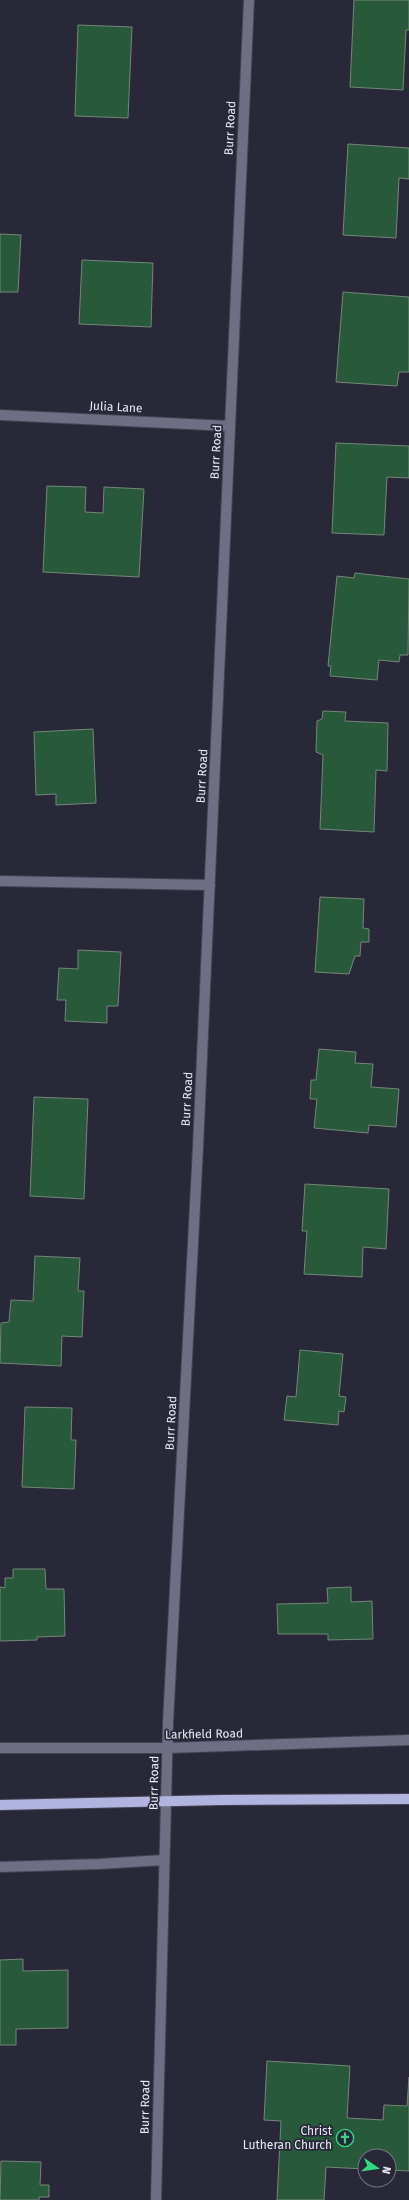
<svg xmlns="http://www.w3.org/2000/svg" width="409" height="2200" font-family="'Fira Sans',sans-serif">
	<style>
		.building { fill: #28593b; stroke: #748779 }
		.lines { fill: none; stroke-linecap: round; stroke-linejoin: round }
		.minor-casing { stroke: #434353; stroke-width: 12 }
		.major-casing { stroke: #434353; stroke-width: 12 }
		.minor { stroke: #6e6f85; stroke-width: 10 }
		.major { stroke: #b2b4e0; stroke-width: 10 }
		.labels { text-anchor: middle; stroke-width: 3.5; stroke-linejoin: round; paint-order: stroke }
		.street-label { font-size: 12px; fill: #e9eaf5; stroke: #282839 }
		.poi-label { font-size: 12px; fill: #e9eaf5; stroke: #282839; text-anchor: end }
	</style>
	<rect width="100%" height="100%" fill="#282839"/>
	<!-- building -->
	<path class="building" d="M354 0H409V30H406L403 90 350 87Z
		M78 25 132 27 128 118 75 116Z
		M348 144 409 148V179L399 178 396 238 343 235Z
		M0 234 21 235 18 292H0Z
		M82 260 153 263 151 327 79 324Z
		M343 292 409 297V372H399L397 386 336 382Z
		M336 443 409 446V478L387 477 384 535 332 533Z
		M47 486 86 487 85 512 103 513 104 487 144 489 139 577 43 572Z
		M355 573 409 579 408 655H400L399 662 379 660 377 680 330 676 331 666H328L337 576 354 578Z
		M323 711 346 712 345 721 388 723 387 771 376 770 374 832 320 829 323 755 316 752 317 721 322 719Z
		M93 729 96 803 56 805V794L36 795 34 732Z
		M320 897 364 899 363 928 369 929V942H361L360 956H355L349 974 315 972Z
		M78 950 121 952 118 1006H107V1023L65 1021 66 1000H57L59 968 78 969Z
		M319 1049 356 1052 355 1063 373 1064 371 1087 399 1089 396 1127 369 1125 368 1133 314 1128 317 1099H310L311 1080H316Z
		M34 1097 88 1099 84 1199 30 1196Z
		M305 1184 389 1189 386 1249 363 1247 362 1277 304 1274 307 1231H302Z
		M35 1256 80 1258 78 1291H84L82 1337 62 1336 61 1366 0 1363 1 1323 9 1322 11 1300 33 1301Z
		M300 1350 343 1354 339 1396 346 1397 344 1412 339 1411 338 1425 284 1420 287 1396 296 1397Z
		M25 1407 72 1408 71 1440H76L74 1489 22 1487Z
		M13 1569H45L46 1589H64L65 1636 37 1637V1640L0 1641V1587L5 1588V1578H13Z
		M351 1587V1602L372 1601 373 1639 328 1640V1634H278L277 1604 328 1603 327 1588Z
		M23 1959V1971L68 1970V2028L16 2029V2045H0V1960Z
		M267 2061 350 2066 347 2118 383 2120 384 2105 407 2106 409 2077V2171L389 2170V2156H365V2169L326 2167 324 2200H277L281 2121 264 2120Z
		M1 2161 41 2162 40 2185H49V2197H39V2200H0Z"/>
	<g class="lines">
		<defs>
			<path id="minor" d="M0 415 230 426
				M0 881 210 885
				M0 1748H167L409 1740
				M0 1867 99 1864 164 1860
				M156 2200 168 1723 198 1147 249 0"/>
			<path id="major" d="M0 1805 221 1800 409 1799"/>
		</defs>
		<!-- minor casing -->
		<use href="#minor" class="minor-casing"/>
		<!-- major casing -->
		<use href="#major" class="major-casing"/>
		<!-- minor -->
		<use href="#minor" class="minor"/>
		<!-- major -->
		<use href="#major" class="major"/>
	</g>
	<!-- icons -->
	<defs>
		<symbol id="church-ring" viewBox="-11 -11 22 22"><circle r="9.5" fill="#282839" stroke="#34d881" stroke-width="1.5"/><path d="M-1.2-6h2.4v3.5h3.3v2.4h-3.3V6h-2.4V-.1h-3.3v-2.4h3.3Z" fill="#34d881"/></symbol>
	</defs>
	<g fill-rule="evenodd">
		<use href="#church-ring" x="335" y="2128" width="20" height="20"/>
	</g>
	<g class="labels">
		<!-- street labels -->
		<g class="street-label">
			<text transform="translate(230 128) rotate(-87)" y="4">Burr Road</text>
			<text transform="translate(116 407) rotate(3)" y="4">Julia Lane</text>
			<text transform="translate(216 452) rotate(-87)" y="4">Burr Road</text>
			<text transform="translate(202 776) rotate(-87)" y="4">Burr Road</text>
			<text transform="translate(187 1099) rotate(-87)" y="4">Burr Road</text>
			<text transform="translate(171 1423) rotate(-87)" y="4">Burr Road</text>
			<text transform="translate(204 1734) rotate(-1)" y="4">Larkfield Road</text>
			<text transform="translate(154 1783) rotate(-89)" y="4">Burr Road</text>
			<text transform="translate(145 2107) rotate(-89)" y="4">Burr Road</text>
		</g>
		<!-- poi labels -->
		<g class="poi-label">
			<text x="332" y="2135">Christ<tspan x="332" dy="14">Lutheran Church</tspan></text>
		</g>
	</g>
	<!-- north arrow -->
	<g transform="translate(377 2168) rotate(103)"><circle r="19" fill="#282839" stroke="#757684"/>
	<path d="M0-3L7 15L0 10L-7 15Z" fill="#34d881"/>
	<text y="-6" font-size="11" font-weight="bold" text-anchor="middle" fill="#e9eaf5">N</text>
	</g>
</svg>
